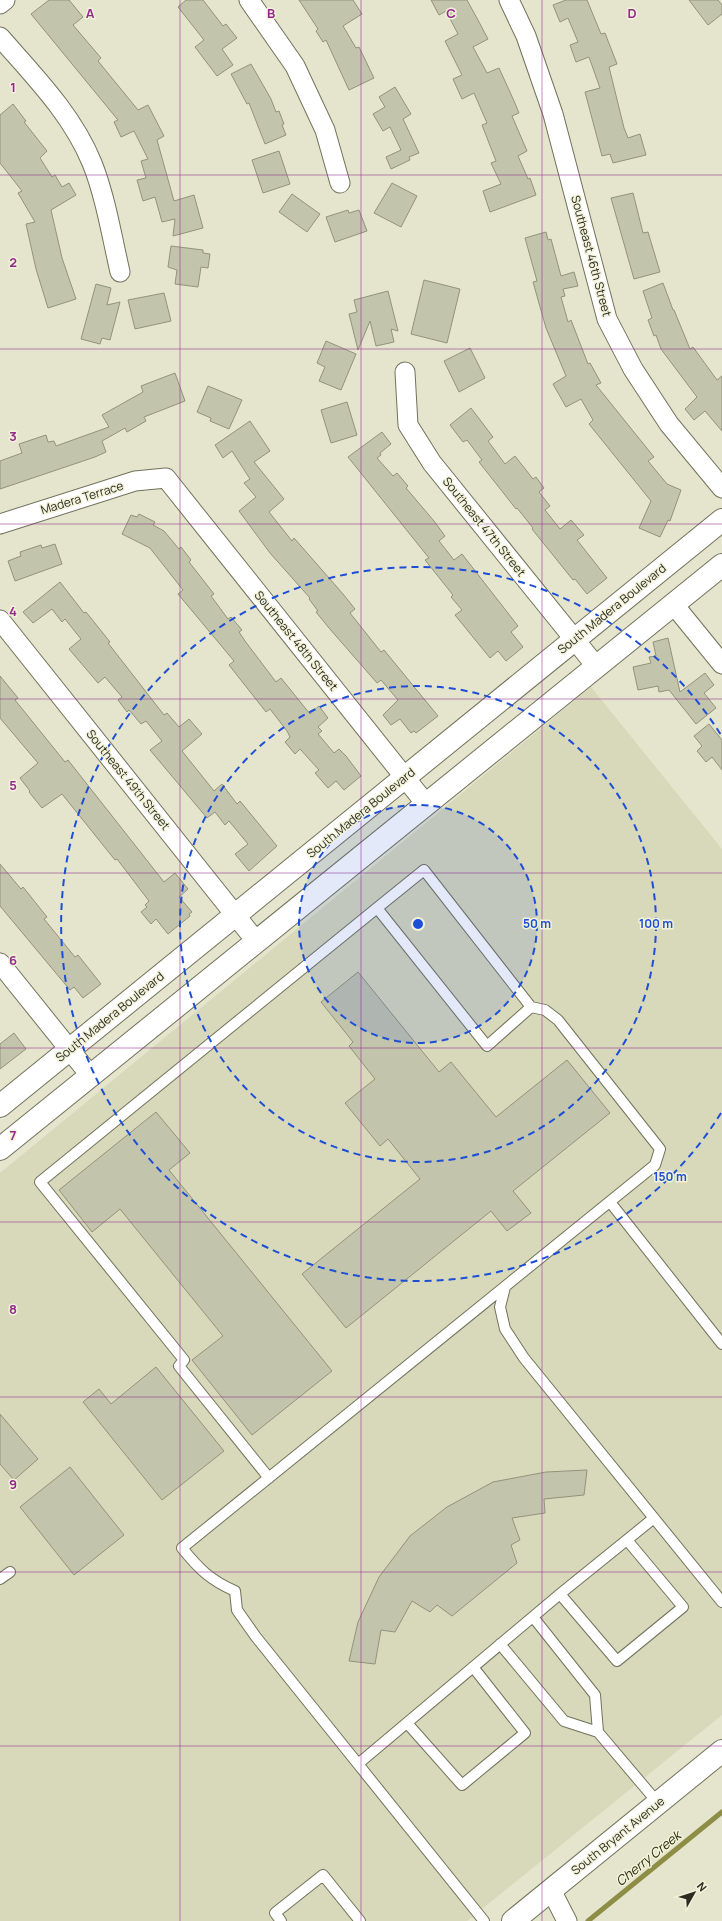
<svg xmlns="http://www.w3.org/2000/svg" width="722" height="1921" font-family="Manrope,sans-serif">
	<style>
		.built { fill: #d8d9ba }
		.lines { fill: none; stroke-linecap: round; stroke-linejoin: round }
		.stream { stroke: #8d8d45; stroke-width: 5 }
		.building { fill: #c3c4ac; stroke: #92937c }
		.lane-casing { stroke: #72725c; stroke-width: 12 }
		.street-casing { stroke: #72725c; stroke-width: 21 }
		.secondary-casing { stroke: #72725c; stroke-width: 24 }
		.lane { stroke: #fff; stroke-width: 10 }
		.street { stroke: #fff; stroke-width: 19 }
		.secondary { stroke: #fff; stroke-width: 22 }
		.grid { fill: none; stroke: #93298b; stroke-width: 1; stroke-opacity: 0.55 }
		.ring { fill: none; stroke: #1d4ed8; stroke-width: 2; stroke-dasharray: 7 5 }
		.labels { text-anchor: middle; stroke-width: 3; stroke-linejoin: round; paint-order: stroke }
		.street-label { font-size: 12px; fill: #2c2c23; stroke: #f1f2d9 }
		.water-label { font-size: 13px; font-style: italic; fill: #2b2b0a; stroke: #f1f2d9 }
		.grid-label { font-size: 13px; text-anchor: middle; font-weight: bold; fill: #93298b; stroke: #f1f2d9; stroke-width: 3; stroke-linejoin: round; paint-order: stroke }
		.centre { fill: #1d4ed8; stroke: #f1f2d9; stroke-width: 2 }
		.ring-label { font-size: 12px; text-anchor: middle; font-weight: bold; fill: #1d4ed8; stroke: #f1f2d9; stroke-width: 3; stroke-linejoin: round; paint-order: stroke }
	</style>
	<rect width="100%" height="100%" fill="#e4e5cc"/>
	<!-- built -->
	<path class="built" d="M591 687 722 849V1715L467 1921H0V1173Z"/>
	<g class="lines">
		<!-- stream -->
		<path class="stream" d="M588 1921 722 1812"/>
	</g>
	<!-- building -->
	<path class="building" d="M49 0H69L83 17 73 25 101 58 98 61 138 110 148 105 164 136 157 140 174 201 194 195 203 228 173 236 175 219 162 222 155 197 143 201 137 180 146 178 141 161 148 159 134 131 121 137 114 122 118 120 31 14Z
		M186 0H203L223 26 226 24 237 38 222 49 233 65 217 76 195 47 204 40 178 7Z
		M299 0H353L362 14 343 26 356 48 359 47 374 78 349 90 326 40 323 42 316 31 318 29Z
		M431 0H467L479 22 488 39 473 47 487 73 499 68 514 101 519 113 512 116 527 151 518 156 528 179 530 178 536 195 490 212 483 191 501 184 491 163 496 161 482 125 487 123 474 93 462 99 453 79 462 75 445 41 458 34 446 11 439 15Z
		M566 0H587L601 34 605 33 617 64 609 67 624 128 628 138 640 134 646 155 613 163 610 154 602 156 585 92 600 88 589 57 576 62 570 45 578 42 568 18 560 22 553 5Z
		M689 0H718L722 5V14L708 25Z
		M251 64 271 99 276 112 279 111 284 124 282 125 286 135 265 144 249 103 247 104 231 74Z
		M395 87 411 114 403 119 419 153 409 157 410 160 391 169 386 157 401 150 390 127 383 131 373 114 385 107 379 97Z
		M13 104 26 121 24 122 47 151 40 158 52 177 55 175 62 187 69 183 76 195 51 210 62 258 76 299 48 308 36 269 26 224 35 222 18 193 22 191 0 163V115Z
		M279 151 290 184 263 193 252 160Z
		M392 183 417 196 401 227 374 213Z
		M633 193 643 233 648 232 660 272 634 279 611 198Z
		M292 194 320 214 307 232 279 212Z
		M348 210 349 213 359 210 367 231 335 242 326 217Z
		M546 232 548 240 551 239 561 276 574 272 578 286 563 289 565 296 561 297 568 322 571 320 588 364 590 363 601 383 596 385 654 457 648 461 667 484 681 490 670 521 668 520 660 537 639 528 651 501 589 424 593 420 581 399 566 407 553 384 566 376 546 328 533 282 537 281 525 238Z
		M171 246 203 250V253L210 254 208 268 201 267 198 287 175 284 177 270 168 267Z
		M424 280 460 289 447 343 411 334Z
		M663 283 673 310H674L690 349 693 347 717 380 722 376V431L705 411 694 420 685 409 697 397 661 349 656 335 654 336 648 320 652 318 643 291Z
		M96 284 111 288 107 305 120 302 110 340 102 338 100 344 81 339Z
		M388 291 398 331 391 329 394 342 376 346 370 321 358 350 349 314 357 312 354 300Z
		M164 293 171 321 135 329 128 300Z
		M326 341 356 354 341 390 319 381 325 367 317 363Z
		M470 348 485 378 459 392 444 361Z
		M175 373 185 401 144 417 146 421 127 432 125 428 102 441 106 452 95 457 0 489V461L22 453 19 444 46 435 48 442 54 441 56 446 109 427 102 415 143 392 141 386Z
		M208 386 242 400 229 429 210 421 211 418 197 412Z
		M347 402 357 435 331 443 321 410Z
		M471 408 493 437 488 441 505 464 515 456 533 479 536 477 544 488 539 492 550 506 545 510 560 529 571 520 584 535 577 540 607 578 587 594 575 579 573 580 532 529 533 528 517 508 516 509 479 462 482 460 467 440 463 442 450 425Z
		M250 421 270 451 254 462 284 499 269 512 292 541 294 538 343 594 355 609 350 613 381 652 384 650 438 716 416 733 414 731 411 733 400 719 391 725 383 715 398 700 381 680 377 683 329 628 316 612 318 611 309 599 310 598 270 553 239 511 256 497 244 483 250 479 232 451 223 458 215 445Z
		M382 432 391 444 380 453 381 455 377 458 393 476 397 473 408 486 406 488 434 521 445 536 439 541 454 560 462 554 518 626 511 632 523 647 506 661 498 651 490 658 455 615 462 610 451 597 453 595 425 560 429 558 348 457Z
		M139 514 155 522 153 525 164 531 179 549 181 547 191 560 189 562 214 594 211 596 228 619 231 617 242 630 239 632 245 641 276 682 281 678 310 714 319 706 328 718 318 727 322 731 318 734 334 753 339 749 346 756 361 776 344 790 336 781 328 788 315 773 319 770 300 749 295 754 285 742 290 737 287 731 270 709 266 712 229 665 234 661 178 594 183 590 150 548 122 534 131 515 137 517Z
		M55 544 62 564 15 581 8 561 21 556 20 552 41 545 42 548Z
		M60 582 84 613 86 612 110 642 108 643 164 715 167 713 179 727 189 719 202 734 182 751 214 791 222 784 237 804 240 801 277 846 249 871 235 854 248 844 229 821 225 825 215 812 207 818 150 750 162 741 146 721 141 724 129 710 127 712 118 700 122 697 105 677 98 683 69 649 81 639 65 619 62 622 52 609 33 623 23 612Z
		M668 638 680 692 705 673 714 685 704 693 716 708 696 724 669 690 659 692 658 686 638 690 633 667 651 663 649 657 656 656 653 642Z
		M0 676 18 698 15 700 65 762 68 760 164 882 175 873 188 889 179 897 192 912 189 914 190 916 168 934 156 919 151 924 141 912 147 907 145 905 149 901 117 859 115 860 62 794 42 808 29 792 30 791 20 778 38 763 0 718Z
		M709 724 722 740V770L712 757 706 762 697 751 702 746 694 736Z
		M0 864 21 889 23 887 47 917 44 919 75 957 78 955 101 984 83 998 74 987 70 990 0 906Z
		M358 972 439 1072 451 1062 496 1117 567 1060 610 1113 513 1191 531 1213 507 1231 491 1211 346 1328 302 1274 420 1179 388 1139 380 1146 345 1103 375 1079 349 1046 353 1042 321 1002Z
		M14 1033 26 1049 0 1069V1044Z
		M156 1112 190 1153 169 1170 332 1371 252 1435 192 1360 223 1336 120 1209 92 1232 59 1190Z
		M156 1367 224 1451 162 1500 83 1402 99 1389 111 1404Z
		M0 1414 38 1459 14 1480 0 1464Z
		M70 1467 124 1535 74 1575 20 1507Z
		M587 1470 584 1495 544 1499 545 1513 512 1518 520 1540 511 1545 517 1563 452 1616 437 1605 430 1612 412 1601 395 1632 381 1630 375 1664 349 1661 358 1622 379 1577 410 1536 447 1507 493 1482 546 1472Z"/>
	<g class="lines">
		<defs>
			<path id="lane" d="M377 908 424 870 531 1007
				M610 1202 722 1344
				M505 1287 500 1307 505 1329 524 1358 722 1602
				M269 1478 179 1366 184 1360 40 1182 377 908 487 1046 531 1007 545 1010 558 1020 660 1149 655 1165 182 1548C199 1569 210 1580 235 1591L237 1610 256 1637 358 1764 560 1594 654 1518
				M0 1579 10 1572
				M560 1594 617 1661 683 1607 627 1540
				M533 1617 595 1695 598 1732
				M500 1644 564 1721 598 1732 658 1803
				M407 1723 462 1785 525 1733 473 1667
				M358 1764 484 1921
				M281 1921 275 1913 323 1875 360 1921"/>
			<path id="street" d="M249 0 295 66 325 130 340 183
				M509 0 526 36 553 114 607 319 633 369 669 424 722 488
				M0 4 5 0
				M0 37C34 76 72 114 92 163 105 195 112 237 120 272
				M405 372 408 425 432 463 596 666
				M0 524 135 481 166 478 426 804
				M674 605 722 664
				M0 620 256 941
				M0 963 90 1075
				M551 1890 567 1921"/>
			<path id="secondary" d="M0 1106 722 520
				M0 1149 722 565
				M513 1921 722 1751"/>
		</defs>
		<!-- lane casing -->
		<use href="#lane" class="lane-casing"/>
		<!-- street casing -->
		<use href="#street" class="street-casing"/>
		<!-- secondary casing -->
		<use href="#secondary" class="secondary-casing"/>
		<!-- lane -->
		<use href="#lane" class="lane"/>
		<!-- street -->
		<use href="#street" class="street"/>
		<!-- secondary -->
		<use href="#secondary" class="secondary"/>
	</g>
	<!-- grid -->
	<path class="grid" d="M180 0V1921M361 0V1921M542 0V1921M0 175H722M0 349H722M0 524H722M0 699H722M0 873H722M0 1048H722M0 1222H722M0 1397H722M0 1572H722M0 1746H722"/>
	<!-- distance rings -->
	<circle cx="418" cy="924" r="119" fill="#1d4ed8" fill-opacity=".12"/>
	<g class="ring">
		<circle cx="418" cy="924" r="119"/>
		<circle cx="418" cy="924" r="238"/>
		<path d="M721 1113A357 357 0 1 1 721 735"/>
	</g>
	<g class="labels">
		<!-- street labels -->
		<g class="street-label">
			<text transform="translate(591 256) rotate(75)" y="4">Southeast 46th Street</text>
			<text transform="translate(82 498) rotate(-17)" y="4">Madera Terrace</text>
			<text transform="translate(484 527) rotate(51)" y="4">Southeast 47th Street</text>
			<text transform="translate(612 609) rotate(-39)" y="4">South Madera Boulevard</text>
			<text transform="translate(296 641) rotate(51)" y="4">Southeast 48th Street</text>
			<text transform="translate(128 780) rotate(51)" y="4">Southeast 49th Street</text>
			<text transform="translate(361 813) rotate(-39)" y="4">South Madera Boulevard</text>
			<text transform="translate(110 1017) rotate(-39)" y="4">South Madera Boulevard</text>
			<text transform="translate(618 1836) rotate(-39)" y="4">South Bryant Avenue</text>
		</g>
		<!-- water labels -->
		<g class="water-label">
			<text transform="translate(648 1858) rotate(-39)" y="5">Cherry Creek</text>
		</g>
	</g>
	<g class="grid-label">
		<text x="90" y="18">A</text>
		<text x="271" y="18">B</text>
		<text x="451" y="18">C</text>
		<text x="632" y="18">D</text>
		<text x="13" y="92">1</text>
		<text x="13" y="267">2</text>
		<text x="13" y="441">3</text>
		<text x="13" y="616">4</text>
		<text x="13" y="790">5</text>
		<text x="13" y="965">6</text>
		<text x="13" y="1140">7</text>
		<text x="13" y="1314">8</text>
		<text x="13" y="1489">9</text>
	</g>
	<circle cx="418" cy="924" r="6" class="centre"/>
	<g class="ring-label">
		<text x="537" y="928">50 m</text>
		<text x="656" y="928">100 m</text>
		<text x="670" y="1181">150 m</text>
	</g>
	<!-- north arrow -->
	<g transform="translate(694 1893) rotate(51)" stroke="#f1f2d9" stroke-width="3" paint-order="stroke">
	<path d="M0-3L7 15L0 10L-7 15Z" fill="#2c2c23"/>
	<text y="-6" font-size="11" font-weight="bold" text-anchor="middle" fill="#2c2c23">N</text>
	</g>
</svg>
